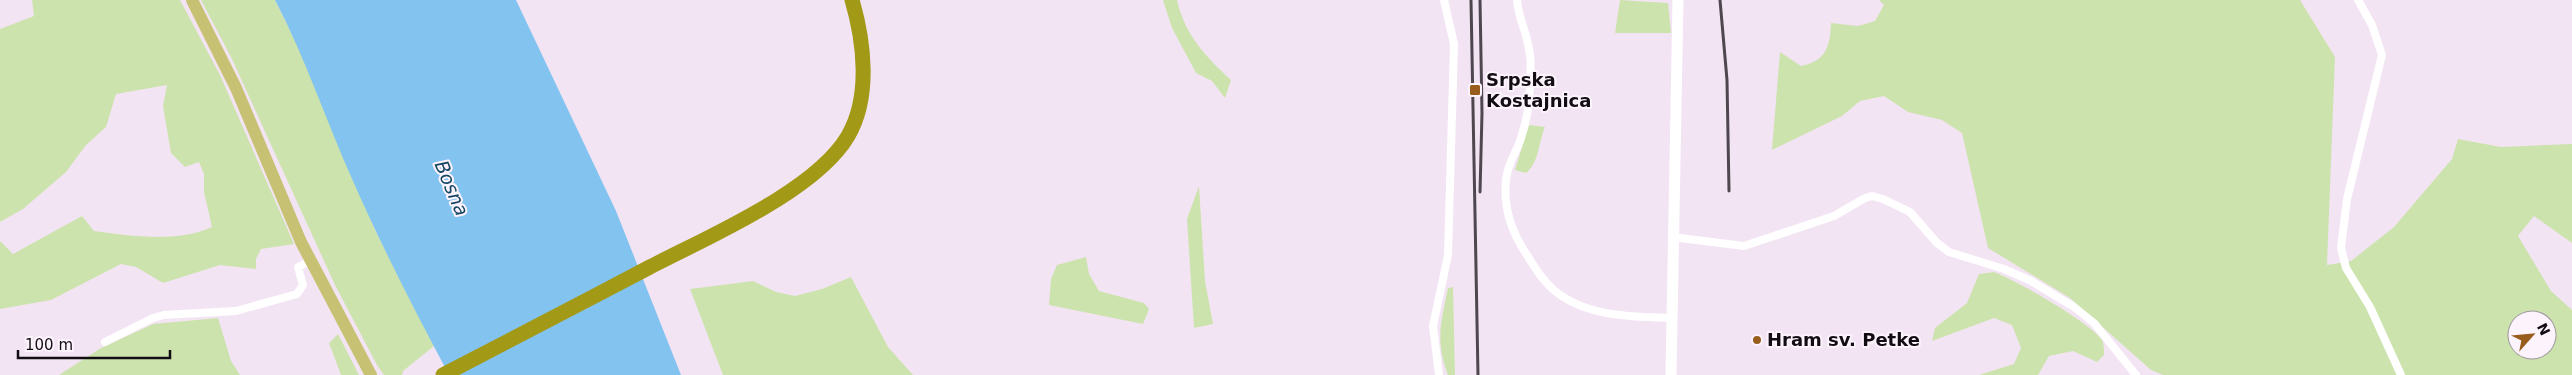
<svg xmlns="http://www.w3.org/2000/svg" width="2572" height="375" font-family="'DejaVu Sans',sans-serif">
	<style>
		.green { fill: #cde3ad; fill-rule: evenodd }
		.water { fill: #83c3ef }
		.lines { fill: none; stroke-linecap: round; stroke-linejoin: round }
		.street { stroke: #fff; stroke-width: 8 }
		.secondary { stroke: #fff; stroke-width: 11 }
		.primary { stroke: #c7c273; stroke-width: 12 }
		.highway { stroke: #a29a16; stroke-width: 15 }
		.rail { stroke: #4f474f; stroke-width: 3 }
		.poi-dot { fill: #985d1d; stroke: #fdf3fd; stroke-width: 2 }
		.labels { text-anchor: middle; stroke-width: 4; stroke-linejoin: round; paint-order: stroke }
		.poi-label { font-size: 18px; font-weight: bold; fill: #120d12; stroke: #fdf3fd; text-anchor: start }
		.water-label { font-size: 19px; font-style: italic; fill: #134562; stroke: #fdf3fd }
	</style>
	<rect width="100%" height="100%" fill="#f3e4f4"/>
	<!-- green -->
	<path class="green" d="M32 0H180L220 75 294 244 261 249 256 259V269L220 265 163 283 136 267 121 264 51 300 0 309V241L13 254 82 216 94 231C131 236 177 243 212 227L204 192V174L199 162 185 167 171 153 163 106 167 85 116 94 106 127 86 145 66 172 23 209 0 222V29L34 16Z
		M201 0H275L300 50 375 230 434 346 403 371 402 375H384L377 365 335 285 231 57Z
		M1163 0H1177C1185 35 1205 56 1231 80L1225 98 1212 81 1196 73 1172 28Z
		M1620 0 1668 3 1671 33H1615Z
		M1879 0H2300L2335 57 2327 265 2351 261 2394 227 2452 159 2458 139 2501 147 2572 144V243L2534 216 2518 236 2551 291 2572 310V375H2163L2151 370 2070 298 1988 248 1962 133 1942 120 1908 112 1884 96 1860 101 1842 116 1772 150 1780 52 1801 66C1826 61 1830 47 1831 23L1858 26 1875 21 1884 5ZM2517 320H2547V350H2517Z
		M1529 125 1545 127C1539 141 1539 163 1526 173L1515 170Z
		M1199 186 1205 281 1213 324 1194 328 1187 219Z
		M1086 257 1089 274 1099 291 1144 303 1149 309 1143 324 1049 305 1051 279 1057 265Z
		M1994 272C2014 279 2091 323 2102 340 2104 343 2104 351 2104 355L2097 362 2073 351 2049 356 2038 375H1979L2014 364 2021 348 2012 325 1994 318 1932 341 1935 328 1967 303 1979 274Z
		M851 277 888 347 913 375H723L690 289 753 281 776 292 795 296 822 289Z
		M1453 287 1455 375H1448C1435 341 1441 322 1448 288Z
		M218 318 231 361 240 375H59L101 348 153 324Z
		M338 334 359 375H341L329 343Z"/>
	<!-- water -->
	<path class="water" d="M275 0H516L616 211 681 375H449C415 311 382 247 353 181 326 121 306 59 275 0Z"/>
	<g class="lines">
		<!-- street -->
		<path class="street" d="M1517 0C1518 16 1525 29 1528 44 1531 56 1531 70 1530 82 1530 100 1527 120 1521 138 1517 152 1507 164 1506 180 1503 208 1512 233 1527 255 1535 268 1543 281 1555 291 1587 317 1633 317 1671 318
			M2358 0 2372 25 2382 55 2347 199 2341 248 2346 268 2370 307 2401 375
			M1672 237 1744 246 1834 216 1865 198 1872 196 1883 199 1910 212 1937 243 1949 252 2004 269 2031 281 2074 307 2094 323 2136 375
			M105 342 153 318 164 315 236 311 297 294 303 285 298 267 310 261
			M1439 375 1433 326 1448 255 1454 44 1444 0"/>
		<!-- secondary -->
		<path class="secondary" d="M1671 375 1678 0"/>
		<!-- primary -->
		<path class="primary" d="M192 0 236 88 301 242 371 375"/>
		<!-- highway -->
		<path class="highway" d="M443 375C512 339 580 304 648 268 705 238 815 192 848 136 871 97 864 41 852 0"/>
		<!-- rail -->
		<path class="rail" d="M1471 0 1478 375
			M1720 0 1727 80 1729 191
			M1480 192 1482 113 1480 0"/>
	</g>
	<!-- markers -->
	<g class="poi-dot">
		<rect x="1469" y="84" width="12" height="12" rx="2.5"/>
		<circle cx="1757" cy="340" r="5"/>
	</g>
	<g class="labels">
		<!-- poi labels -->
		<g class="poi-label">
			<text x="1486" y="86">Srpska<tspan x="1486" dy="21">Kostajnica</tspan></text>
			<text x="1767" y="346">Hram sv. Petke</text>
		</g>
		<!-- water labels -->
		<g class="water-label">
			<text transform="translate(452 188) rotate(67)" y="7">Bosna</text>
		</g>
	</g>
	<!-- north arrow -->
	<g transform="translate(2532 335) rotate(63)"><circle r="24" fill="#fdf3fd" stroke="#9f979f"/>
	<path d="M0-4L9 19L0 12L-9 19Z" fill="#985d1d"/>
	<text y="-8" font-size="14" font-weight="bold" text-anchor="middle" fill="#120d12">N</text>
	</g>
	<!-- scale -->
	<path d="M18 350v8h152v-8" fill="none" stroke="#120d12" stroke-width="2.5"/>
	<text x="25" y="350" font-size="15" fill="#120d12" stroke="#fdf3fd" stroke-width="4" paint-order="stroke">100 m</text>
</svg>
